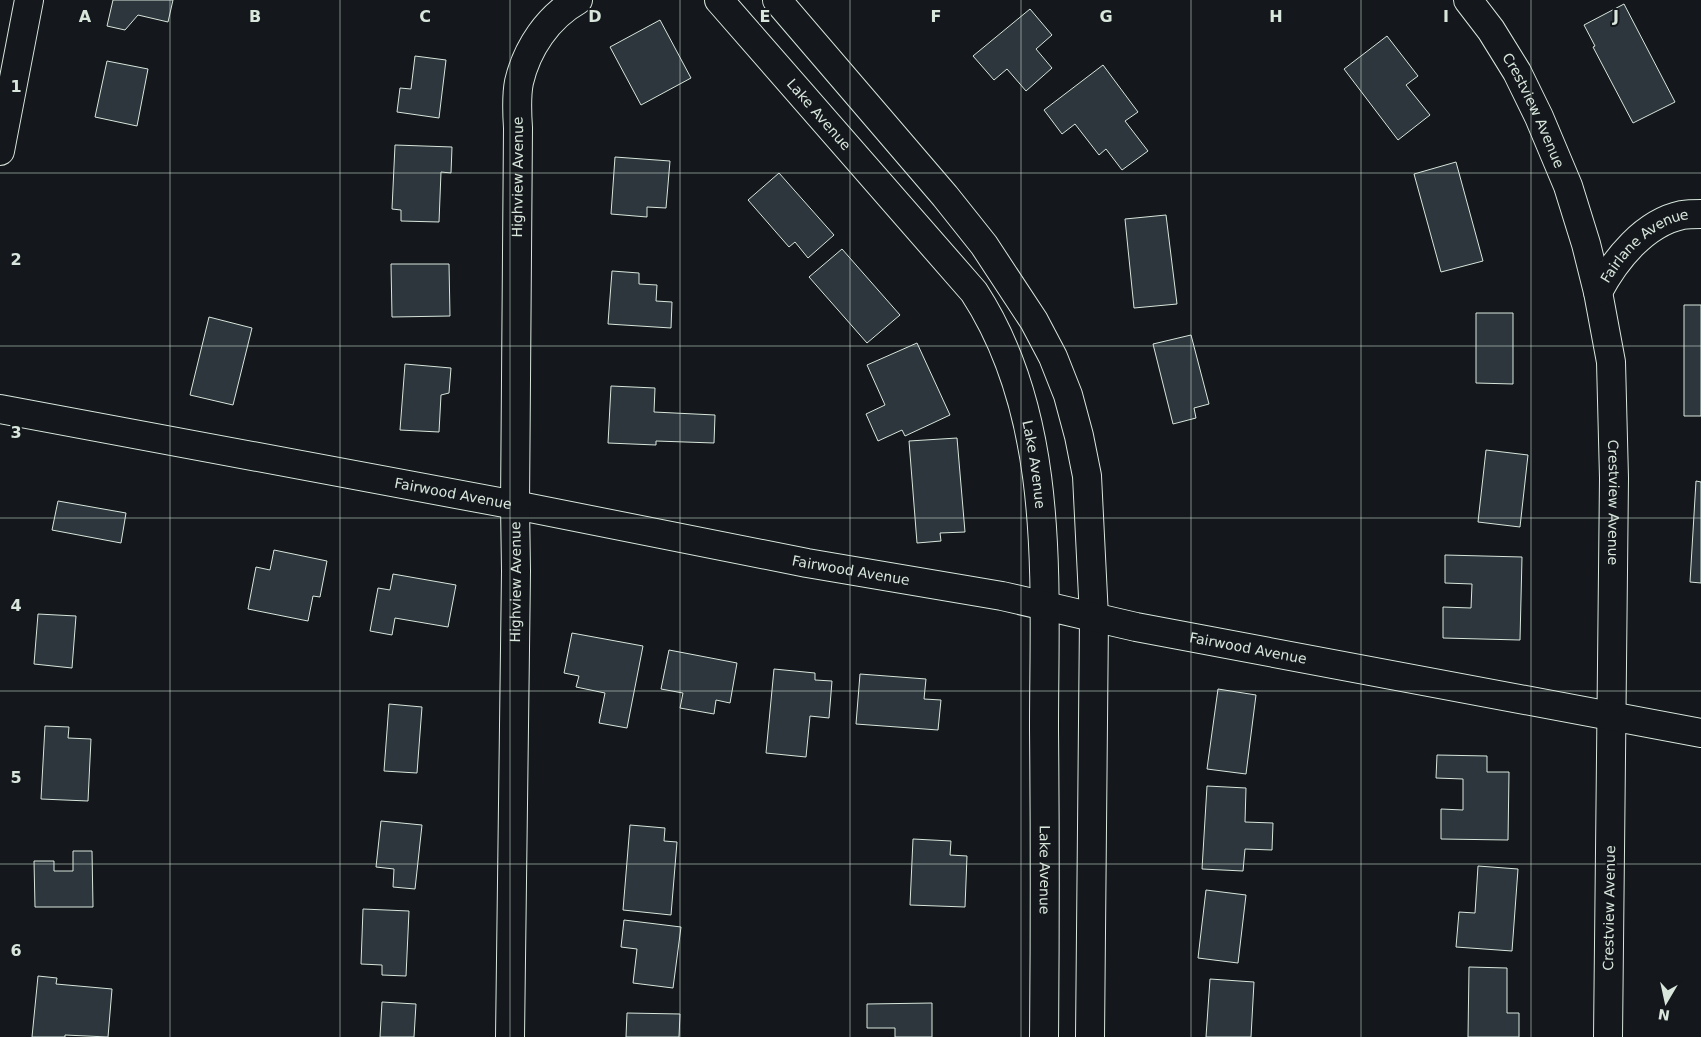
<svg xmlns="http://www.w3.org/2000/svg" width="1701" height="1037" font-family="'DejaVu Sans',sans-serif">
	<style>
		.building { fill: #2c363c; stroke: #d8e6dc }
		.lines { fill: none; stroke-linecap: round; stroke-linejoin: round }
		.minor-casing { stroke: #d8e6dc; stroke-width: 30 }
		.minor { stroke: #14181c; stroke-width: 28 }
		.grid { fill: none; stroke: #d8e6dc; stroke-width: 1; stroke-opacity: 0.55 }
		.labels { text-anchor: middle; stroke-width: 4; stroke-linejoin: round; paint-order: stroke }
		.street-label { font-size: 14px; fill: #d8e6dc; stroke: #14181c }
		.grid-label { font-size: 16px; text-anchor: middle; font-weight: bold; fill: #d8e6dc; stroke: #14181c; stroke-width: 4; stroke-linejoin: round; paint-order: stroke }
	</style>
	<rect width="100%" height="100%" fill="#14181c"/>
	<!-- building -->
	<path class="building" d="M113 0H173L168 22 138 15 125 30 107 26Z
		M1624 4 1675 102 1633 123 1593 47 1595 46 1584 25Z
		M1030 9 1052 35 1036 49 1052 68 1026 91 1007 69 994 80 973 56Z
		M660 20 691 78 641 105 610 47Z
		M1387 36 1418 76 1406 85 1430 115 1398 140 1344 69Z
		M415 56 446 60 439 118 397 112 400 88 411 89Z
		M107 61 148 69 137 126 95 117Z
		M1103 65 1138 112 1125 121 1148 151 1122 170 1106 149 1099 155 1075 124 1062 134 1044 110Z
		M395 145 452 147 451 173 441 172 439 222 401 221V210L392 209Z
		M615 157 670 161 666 208 647 207V217L611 214Z
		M1456 162 1483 261 1441 272 1414 174Z
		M779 173 834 235 808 258 795 242 789 247 748 200Z
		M1166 215 1177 304 1134 308 1125 219Z
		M842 249 900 315 867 343 809 277Z
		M391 264H449L450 316 392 317Z
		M612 271 639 273V284L657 285 656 301 672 302 671 328 608 324Z
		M1684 305H1701V416H1684Z
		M1476 313H1513V384L1476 383Z
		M209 317 252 328 233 405 190 395Z
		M1191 335 1209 404 1194 408 1196 418 1173 424 1153 344Z
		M917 343 950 415 905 436 902 430 878 441 866 414 885 405 867 365Z
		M405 364 451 368 449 393 441 395 439 432 400 430Z
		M611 386 655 388 654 412 715 415 714 443 656 441V445L608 443Z
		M957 438 965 532 940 533 941 541 917 543 909 441Z
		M1486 450 1528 455 1520 527 1478 522Z
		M1696 481 1701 482V583L1690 582Z
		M58 501 126 513 121 543 52 530Z
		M274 550 327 561 320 597 313 596 308 621 248 609 256 567 270 570Z
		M1445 555 1522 557 1520 640 1443 638V607L1471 608 1472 584 1445 583Z
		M393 574 456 585 448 627 395 618 392 635 370 631 378 588 390 590Z
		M38 614 76 616 72 668 34 664Z
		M572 633 643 646 627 728 599 723 605 693 576 687 579 676 564 673Z
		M669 650 737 663 730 703 716 700 714 714 680 708 683 693 661 689Z
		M774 669 815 673V680L832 681 829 718 810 716 806 757 766 753Z
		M860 674 926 679 924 699 941 700 938 730 856 724Z
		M1218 689 1256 695 1246 774 1207 769Z
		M389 704 422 707 417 773 384 771Z
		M45 726 69 727 68 738 91 739 88 801 41 799Z
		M1437 755 1487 756V772H1509L1508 840 1441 839V809L1463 810V779L1436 778Z
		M1207 786 1246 788 1245 822 1273 823 1272 850 1245 849 1243 871 1202 869Z
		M381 821 422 825 415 889 393 887 394 869 376 867Z
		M630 825 665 828 664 841 677 842 671 915 623 910Z
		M913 839 951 841 950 855 967 856 965 907 910 905Z
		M73 851H92L93 907H35L34 861H54V871H73Z
		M1478 866 1518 869 1512 951 1456 947 1459 912 1475 913Z
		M1206 890 1246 895 1238 963 1198 958Z
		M363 909 409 911 406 976 382 975V965L361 964Z
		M624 920 681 927 673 988 633 983 637 949 621 947Z
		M1469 967 1507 968V1013H1519V1037H1468Z
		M38 976 57 978 56 984 112 989 108 1037 65 1035V1037H32Z
		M1210 979 1254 982 1251 1037H1206Z
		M382 1002 416 1004 414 1037H380Z
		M932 1003V1037H895V1028H867V1004Z
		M627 1013 680 1014 679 1037H626Z"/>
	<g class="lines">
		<defs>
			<g id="minor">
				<path id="s1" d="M719 0 974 292C1057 419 1044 584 1044 729 1045 831 1045 934 1044 1037"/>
				<path d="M777 0 945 196 984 245 1034 321 1053 357 1068 395 1079 436 1087 476 1094 617 1090 1037"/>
				<path id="s2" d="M1468 0 1491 30 1517 72 1539 117 1568 186 1586 244 1598 292 1611 362 1614 478 1608 1037"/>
				<path d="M0 151 29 0"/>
				<path id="s3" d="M1598 292C1615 260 1644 223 1682 215 1688 214 1695 214 1701 214"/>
				<path id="s4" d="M0 409 515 505 807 563 1002 596 1136 627 1701 733"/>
				<path id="s5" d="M510 1037 516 571 515 505 518 128C517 113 516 97 519 82 527 48 548 17 578 0"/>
			</g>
		</defs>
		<!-- minor casing -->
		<use href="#minor" class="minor-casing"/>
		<!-- minor -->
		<use href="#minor" class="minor"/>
	</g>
	<!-- grid -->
	<path class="grid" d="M170 0V1037M340 0V1037M510 0V1037M680 0V1037M850 0V1037M1021 0V1037M1191 0V1037M1361 0V1037M1531 0V1037M0 173H1701M0 346H1701M0 518H1701M0 691H1701M0 864H1701"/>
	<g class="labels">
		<!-- street labels -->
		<g class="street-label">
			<text dy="5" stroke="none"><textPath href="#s2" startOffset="129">Crestview Avenue</textPath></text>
			<text dy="5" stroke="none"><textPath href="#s1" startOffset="152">Lake Avenue</textPath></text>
			<text dy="5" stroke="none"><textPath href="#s5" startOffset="860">Highview Avenue</textPath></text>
			<text dy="5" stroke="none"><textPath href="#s3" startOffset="68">Fairlane Avenue</textPath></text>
			<text dy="5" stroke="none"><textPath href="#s1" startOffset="572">Lake Avenue</textPath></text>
			<text dy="5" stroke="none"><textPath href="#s4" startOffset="461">Fairwood Avenue</textPath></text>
			<text dy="5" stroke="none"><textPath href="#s2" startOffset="534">Crestview Avenue</textPath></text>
			<text dy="5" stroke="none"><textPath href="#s4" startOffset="866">Fairwood Avenue</textPath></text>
			<text dy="5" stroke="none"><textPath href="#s5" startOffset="455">Highview Avenue</textPath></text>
			<text dy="5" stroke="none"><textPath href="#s4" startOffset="1271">Fairwood Avenue</textPath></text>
			<text dy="5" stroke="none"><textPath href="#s1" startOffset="978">Lake Avenue</textPath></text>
			<text transform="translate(1609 908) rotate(-89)" y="5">Crestview Avenue</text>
		</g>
	</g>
	<g class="grid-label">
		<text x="85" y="22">A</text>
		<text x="255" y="22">B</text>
		<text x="425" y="22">C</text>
		<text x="595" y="22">D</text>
		<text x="765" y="22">E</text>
		<text x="936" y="22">F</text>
		<text x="1106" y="22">G</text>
		<text x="1276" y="22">H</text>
		<text x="1446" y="22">I</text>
		<text x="1616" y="22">J</text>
		<text x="16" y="92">1</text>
		<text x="16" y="265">2</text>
		<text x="16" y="438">3</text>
		<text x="16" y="611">4</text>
		<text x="16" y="783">5</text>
		<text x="16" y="956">6</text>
	</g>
	<!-- north arrow -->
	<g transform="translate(1666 1002) rotate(189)" stroke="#14181c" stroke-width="4" paint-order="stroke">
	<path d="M0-4L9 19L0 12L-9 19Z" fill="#d8e6dc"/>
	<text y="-8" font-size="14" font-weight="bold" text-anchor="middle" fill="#d8e6dc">N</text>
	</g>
</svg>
